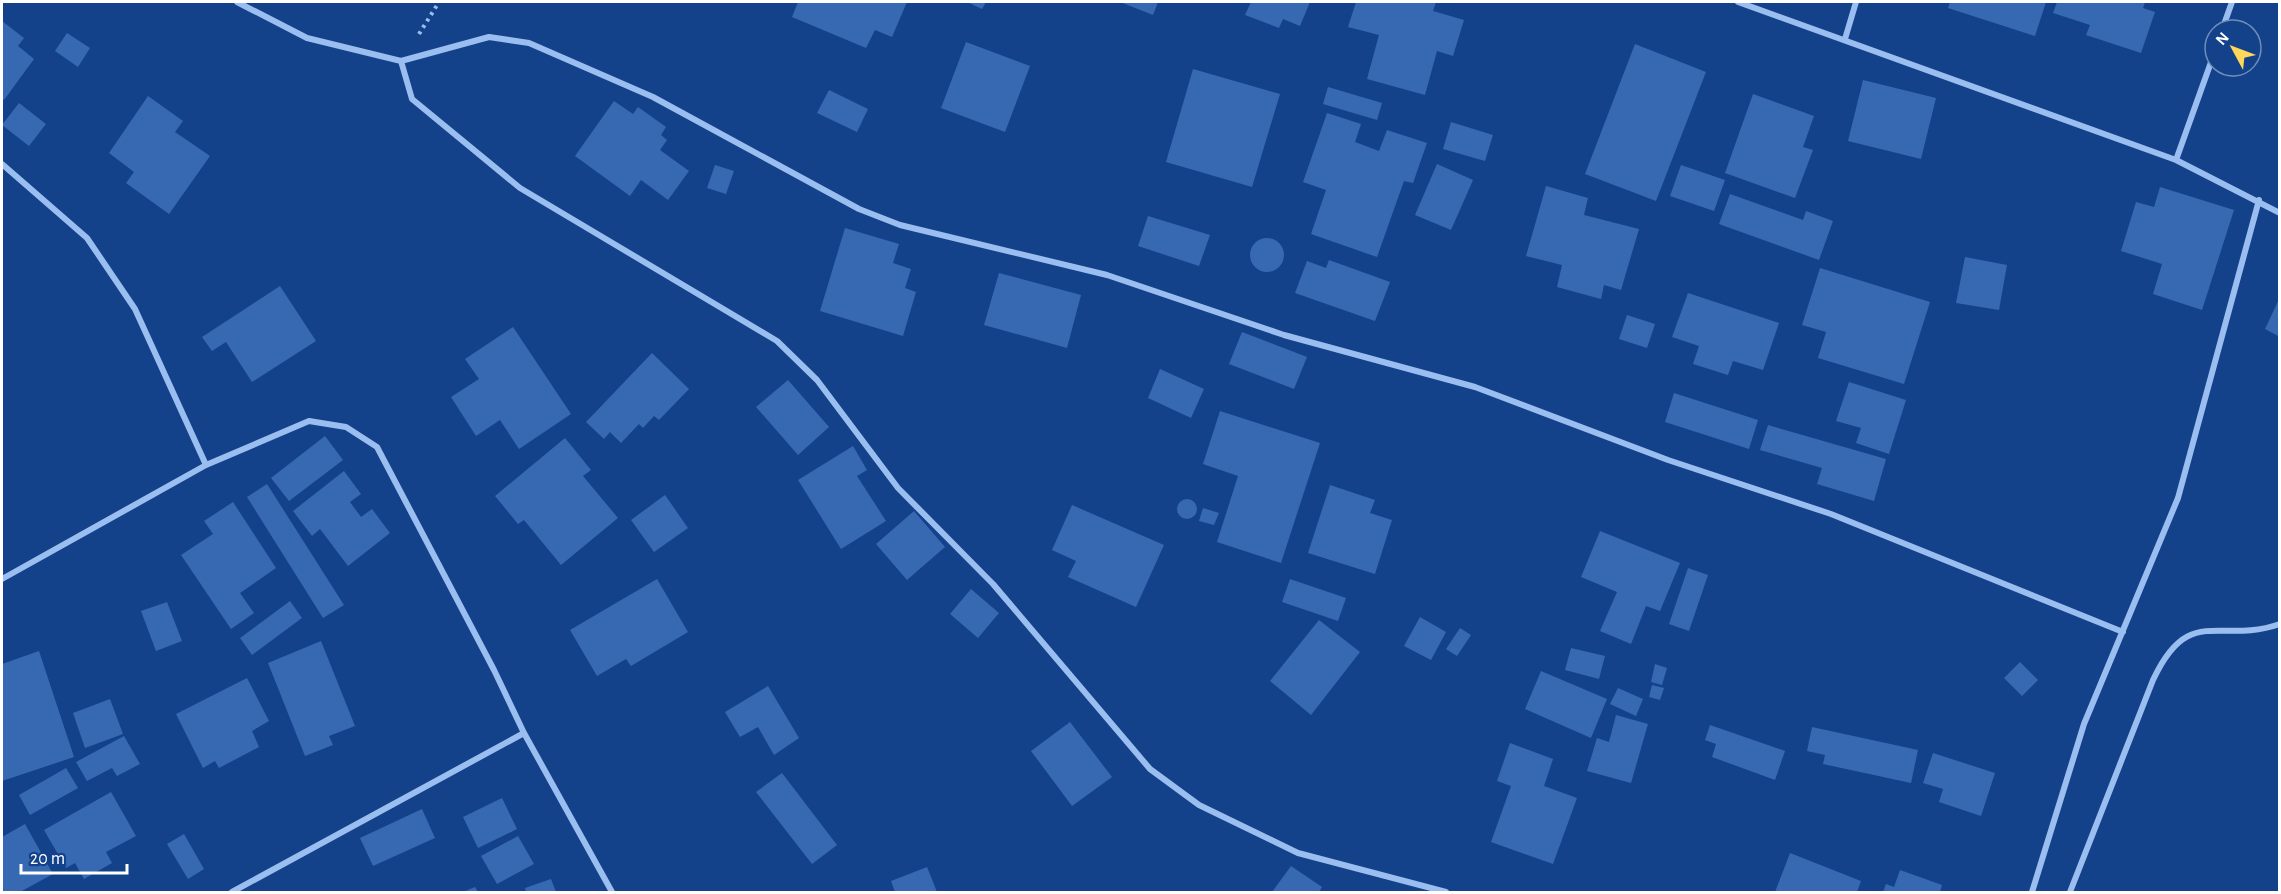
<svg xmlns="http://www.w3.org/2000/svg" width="2281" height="894" font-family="'Alegreya Sans',sans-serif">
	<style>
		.building { fill: #3769b2 }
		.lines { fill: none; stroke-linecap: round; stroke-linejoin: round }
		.path { stroke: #9bbef0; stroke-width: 4; stroke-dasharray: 3 4.5; stroke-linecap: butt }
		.minor { stroke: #9bbef0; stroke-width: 6 }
	</style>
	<rect width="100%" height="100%" fill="#13428b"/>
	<!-- building -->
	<path class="building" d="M798 2H907L892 37 875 30 866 48 792 17Z
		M967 2H986L982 9Z
		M1120 2H1158L1153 15Z
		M1251 2H1310L1300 26 1283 19 1279 28 1245 15Z
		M1356 2H1436L1433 11 1464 20 1453 56 1437 51 1425 95 1367 79 1379 35 1348 27Z
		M1950 2H2046L2035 36 1948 8Z
		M2057 2H2145L2143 8 2155 12 2141 53 2086 35 2090 25 2053 13Z
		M2 21 24 38 18 46 34 59 4 100 2 98Z
		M67 33 90 48 78 67 55 51Z
		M966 42 1030 66 1005 132 941 108Z
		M1635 44 1706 72 1656 201 1585 174Z
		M1193 69 1280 94 1252 187 1166 162Z
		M1863 80 1936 98 1921 159 1848 141Z
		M1328 87 1382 103 1377 120 1323 104Z
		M829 90 868 109 857 132 817 113Z
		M1753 94 1814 116 1803 147 1813 150 1795 198 1725 173Z
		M148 96 183 121 175 132 210 156 169 214 126 183 134 172 109 153Z
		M614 101 633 114 638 107 666 127 661 135 667 140 660 150 689 171 668 200 641 180 630 196 575 156Z
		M19 103 46 124 29 146 2 125Z
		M1327 113 1361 124 1355 142 1379 151 1387 130 1427 143 1413 183 1404 181 1377 257 1311 234 1326 190 1303 182Z
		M1451 122 1493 135 1485 161 1443 149Z
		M1437 164 1473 180 1451 230 1415 215Z
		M715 165 734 171 726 194 707 188Z
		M1681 165 1725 180 1714 211 1670 196Z
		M1546 186 1588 198 1584 215 1639 229 1621 290 1604 285 1601 299 1557 287 1562 265 1526 256Z
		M2160 187 2234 210 2202 310 2153 294 2162 264 2121 251 2136 202 2154 207Z
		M1730 194 1803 220 1806 211 1833 221 1819 260 1719 224Z
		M1148 216 1210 235 1199 266 1138 246Z
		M845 228 899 244 893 263 911 269 905 288 916 292 903 336 820 311Z
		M1250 255a17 17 0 1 1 34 0a17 17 0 1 1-34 0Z
		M1965 257 2007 265 1999 310 1956 303Z
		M1329 260 1390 282 1375 321 1295 293 1307 261 1326 268Z
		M1820 268 1930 302 1904 384 1818 358 1826 332 1802 325Z
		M999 273 1081 295 1067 348 984 325Z
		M280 286 316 341 252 382 226 342 212 351 202 337Z
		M1688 293 1779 323 1763 370 1733 361 1728 375 1693 364 1699 346 1672 337Z
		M2280 297V337L2265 329Z
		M1627 315 1655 324 1647 348 1619 339Z
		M513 327 571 414 519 449 500 420 476 436 451 397 479 379 465 359Z
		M1242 332 1307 357 1294 389 1229 364Z
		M652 353 689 389 659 420 654 416 643 428 639 424 621 443 610 432 604 439 586 422Z
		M1160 369 1204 389 1191 418 1148 398Z
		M788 380 829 427 798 455 756 407Z
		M1849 382 1906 400 1889 454 1856 443 1861 428 1836 421Z
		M1674 393 1758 420 1749 449 1665 422Z
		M1220 411 1320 443 1281 563 1217 542 1238 476 1203 464Z
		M1768 425 1886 459 1874 501 1817 484 1822 468 1760 450Z
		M325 436 343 460 289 501 271 478Z
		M565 438 591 470 583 476 618 518 561 565 524 520 518 524 495 496Z
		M853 446 867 470 857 476 886 521 841 549 798 480Z
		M344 471 361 494 350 502 361 517 372 509 390 533 348 566 320 529 312 536 293 511Z
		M267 484 344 605 323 618 247 497Z
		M1330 485 1375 500 1370 513 1392 520 1375 574 1308 553Z
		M665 495 688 528 654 552 631 520Z
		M1177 509a10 10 0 1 1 20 0a10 10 0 1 1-20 0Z
		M233 502 276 568 240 593 254 613 231 629 181 555 213 534 204 521Z
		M1072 505 1164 545 1136 607 1068 577 1076 561 1052 550Z
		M1203 508 1219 513 1214 525 1199 521Z
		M914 511 945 547 907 580 876 544Z
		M1600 531 1680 563 1660 611 1646 606 1631 644 1600 631 1617 592 1581 577Z
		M1688 568 1708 575 1689 631 1669 624Z
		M657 579 688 632 631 666 626 659 597 676 570 630Z
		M1290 579 1346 598 1338 621 1282 602Z
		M971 589 999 613 978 638 950 614Z
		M290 601 302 618 252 655 240 638Z
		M167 602 182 641 156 651 141 611Z
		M1420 617 1446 632 1431 660 1404 646Z
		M1319 620 1360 652 1311 715 1270 681Z
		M1460 628 1471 635 1457 656 1446 649Z
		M321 641 355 726 329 736 333 745 305 756 268 663Z
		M1571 648 1605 656 1599 679 1565 670Z
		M39 651 74 757 2 781V664Z
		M2020 662 2038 680 2022 696 2004 678Z
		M1655 664 1667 668 1662 685 1651 682Z
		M1541 671 1607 699 1591 738 1525 709Z
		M247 678 269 721 252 731 259 747 219 768 215 761 203 768 176 714Z
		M1652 685 1664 688 1660 700 1649 697Z
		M768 686 799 738 774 755 758 727 740 737 725 712Z
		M1618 688 1643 699 1636 716 1610 704Z
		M110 699 123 734 85 748 73 713Z
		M1616 715 1648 724 1631 783 1587 771 1597 738 1609 742Z
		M1070 722 1112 777 1072 806 1031 751Z
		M1710 725 1785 751 1775 780 1712 757 1716 744 1705 740Z
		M1812 727 1918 750 1911 783 1823 764 1825 755 1807 751Z
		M124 736 140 764 117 776 112 768 87 781 76 762Z
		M1510 743 1553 759 1544 786 1577 798 1553 864 1491 842 1511 786 1497 781Z
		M1933 753 1995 773 1981 816 1939 802 1943 789 1923 783Z
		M66 768 78 788 30 815 19 795Z
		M782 773 837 845 812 864 756 792Z
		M111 792 136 836 106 852 112 863 84 879 75 863 66 868 44 830Z
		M502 798 517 829 478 848 463 817Z
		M422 809 435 838 373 866 360 838Z
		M25 824 53 874 20 892H2V837Z
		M184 834 204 869 188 879 167 844Z
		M518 836 534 864 497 884 481 856Z
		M1790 853 1861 881 1857 892H1775Z
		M1291 866 1322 887 1319 892H1272Z
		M927 867 937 892H895L891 881Z
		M1900 870 1942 885 1940 892H1883L1886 884 1894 887Z
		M551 879 556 892H526L525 888Z
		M475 887 478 892H463Z"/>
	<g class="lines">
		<!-- path -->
		<path class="path" d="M419 34 439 2"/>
		<!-- minor -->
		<path class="minor" d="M237 2 307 38 401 61 489 37 529 43 653 97 859 209 900 225 1107 275 1284 335 1475 387 1668 460 1831 514 2123 632
			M1738 2 2176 160 2280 213
			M2222 30 2232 2
			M1845 39 1856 2
			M401 61 412 99 520 188 777 341 817 380 898 488 993 584 1150 769 1199 805 1298 853 1446 892
			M2176 160 2215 51
			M2 164 87 238 135 309 206 465
			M2 579 206 465 309 421 346 427 377 447 494 670 524 733 612 892
			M232 892 524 733
			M2032 892 2084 724 2178 498 2259 200
			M2070 892 2153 680C2189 603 2219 645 2280 624"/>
	</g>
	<!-- border -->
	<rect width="2281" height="894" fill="none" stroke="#ffffff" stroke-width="6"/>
	<!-- north arrow -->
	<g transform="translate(2233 48) rotate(311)"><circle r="28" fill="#13428b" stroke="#718eb9" stroke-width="1.5"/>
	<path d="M0-4.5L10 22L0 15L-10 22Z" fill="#ffd75a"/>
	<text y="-9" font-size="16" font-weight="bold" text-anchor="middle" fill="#ffffff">N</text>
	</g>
	<!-- scale -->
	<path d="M21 864v9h106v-9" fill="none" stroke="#ffffff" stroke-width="3"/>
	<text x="30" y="864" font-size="18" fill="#ffffff" stroke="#13428b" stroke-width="4.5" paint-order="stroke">20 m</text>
</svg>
